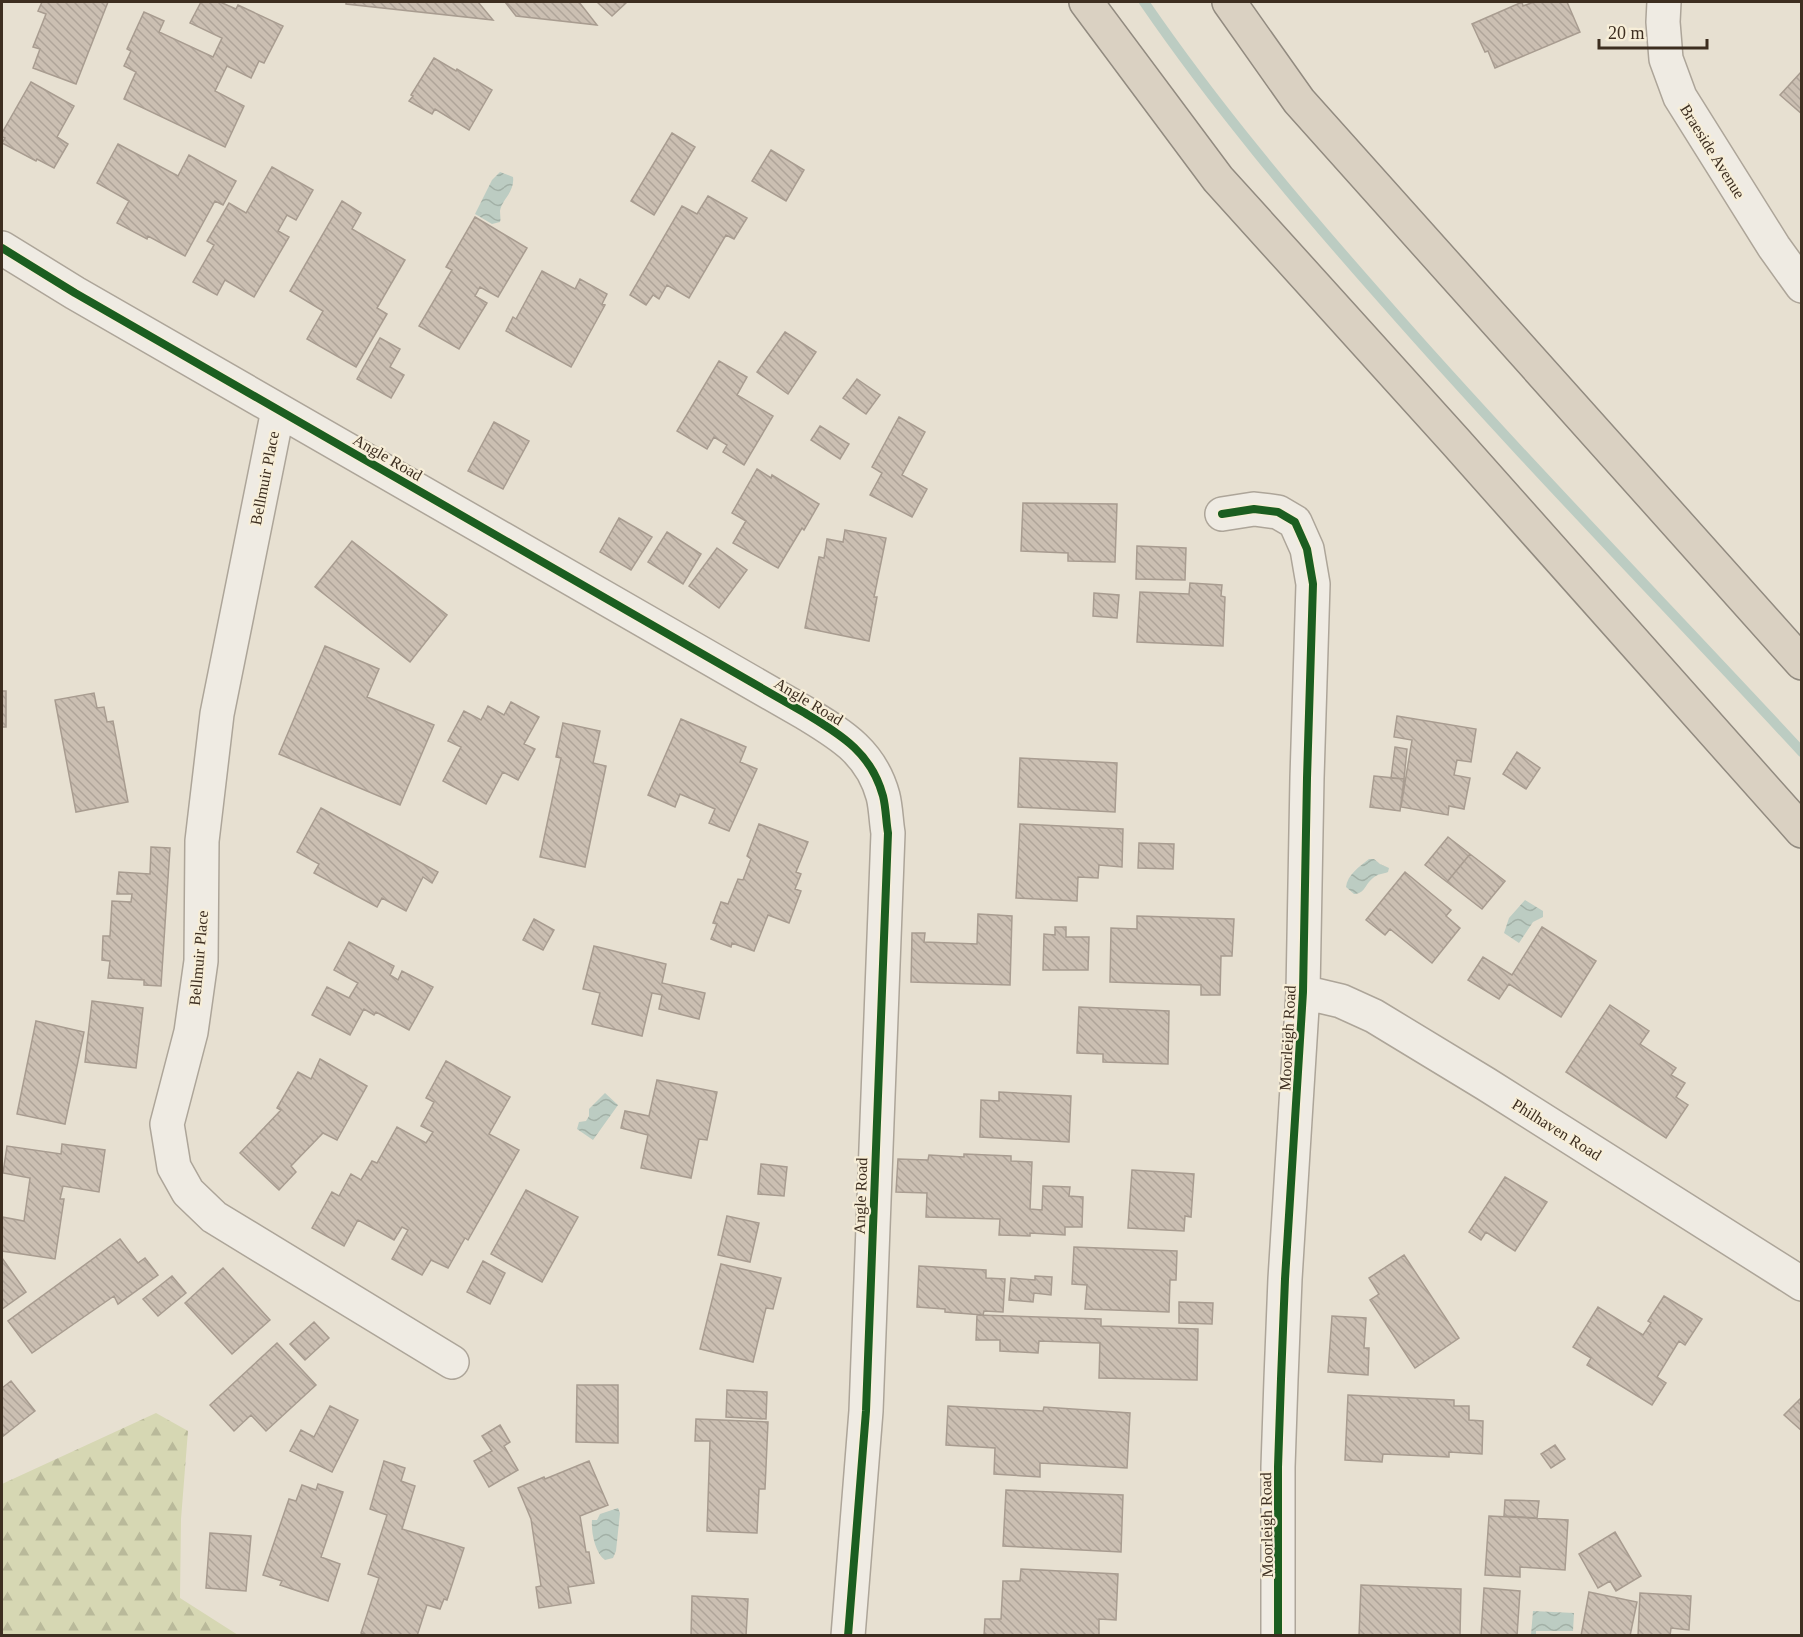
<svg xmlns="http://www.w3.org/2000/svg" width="1803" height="1637" font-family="'Times New Roman',serif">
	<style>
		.forest { fill: url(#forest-firs) }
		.water { fill: url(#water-waves) }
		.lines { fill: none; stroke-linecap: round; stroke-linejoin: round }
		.stream { stroke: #bcccc2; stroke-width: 10 }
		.building { fill: url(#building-back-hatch); stroke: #a89c90; stroke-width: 1.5 }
		.street-casing { stroke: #ada599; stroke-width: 36 }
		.highway-casing { stroke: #928b80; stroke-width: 36 }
		.street { stroke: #efebe3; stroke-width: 33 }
		.highway { stroke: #dad1c2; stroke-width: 33 }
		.cycleway-casing { stroke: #f7eed8; stroke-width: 11 }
		.cycleway { stroke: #1b5e20; stroke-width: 8 }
		.labels { text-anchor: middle; stroke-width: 4.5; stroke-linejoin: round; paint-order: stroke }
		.street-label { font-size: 16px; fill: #3d2e20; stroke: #f7eed8 }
	</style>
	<defs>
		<pattern id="forest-firs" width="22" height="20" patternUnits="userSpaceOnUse" patternTransform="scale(1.5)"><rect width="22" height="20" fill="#d6d7b3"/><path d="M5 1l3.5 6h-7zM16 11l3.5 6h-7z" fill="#b9b99a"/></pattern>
		<pattern id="water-waves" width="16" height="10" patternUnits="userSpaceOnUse" patternTransform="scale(1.5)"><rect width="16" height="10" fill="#bcccc2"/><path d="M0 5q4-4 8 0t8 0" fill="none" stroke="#a2b0a6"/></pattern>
		<pattern id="building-back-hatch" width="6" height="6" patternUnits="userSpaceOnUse" patternTransform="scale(1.5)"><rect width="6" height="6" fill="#cbbfb2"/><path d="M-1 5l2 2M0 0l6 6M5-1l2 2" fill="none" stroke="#afa499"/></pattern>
	</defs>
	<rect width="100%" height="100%" fill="#e7e0d1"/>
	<!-- forest -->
	<path class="forest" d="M156 1413 188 1431 181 1519 180 1598 238 1635H2V1484Z"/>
	<!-- water -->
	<path class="water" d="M500 172 513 177C515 192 502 199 500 211 500 215 501 219 500 222L492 224 475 214 492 180Z
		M1369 859H1374L1380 864 1389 868 1388 872C1383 874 1377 874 1373 878 1365 884 1365 894 1354 894L1346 887C1347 875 1360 866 1369 859Z
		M1525 900 1543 911V917L1533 922 1519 943 1504 933 1509 918Z
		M605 1093 618 1105 593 1140 577 1129 579 1122 586 1121 589 1116V1109Z
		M618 1508 620 1513 616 1551 613 1558 605 1560C595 1553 591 1532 592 1520H597L600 1514Z
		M1533 1611 1574 1613 1573 1631H1536V1635H1531Z"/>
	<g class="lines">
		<!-- stream -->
		<path class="stream" d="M1144 2C1216 107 1298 204 1382 299 1518 454 1662 601 1802 752"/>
	</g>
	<!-- building -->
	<path class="building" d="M42 2H108L76 84 33 68 40 49 33 47 46 14 38 11Z
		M201 2H220L236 9 238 5 283 26 264 63 259 61 251 78 227 66 215 91 244 106 225 147 124 99 136 72 124 66 131 51 127 49 144 12 164 21 159 32 213 57 222 38 190 23Z
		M346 2H478L493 20 346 4Z
		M505 2H579L597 25 516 16Z
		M597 2H627L612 16Z
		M1522 2 1523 6 1534 2H1567L1580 32 1495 68 1488 51 1485 52 1472 24Z
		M434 58 456 71 457 69 492 90 469 130 435 109 432 114 409 101 413 96 411 95Z
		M1802 71V114L1780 95Z
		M31 82 74 106 57 137 68 144 54 168 37 159 36 161 2 143 5 138 2 137V133Z
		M672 133 695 147 654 215 631 201Z
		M118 144 178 176 189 155 236 181 223 205 215 201 185 256 148 236 147 239 117 223 129 201 97 183Z
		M771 150 804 170 786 201 752 181Z
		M272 167 313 190 296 220 287 215 278 231 289 237 254 297 225 280 217 295 193 282 214 245 207 241 229 203 246 213Z
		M708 196 747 218 734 239 726 235 689 298 667 285 659 299 653 295 646 305 630 295 682 206 697 214Z
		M342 201 361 213 352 229 405 260 377 308 387 314 356 367 307 339 323 311 290 291Z
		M475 217 527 248 498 297 480 287 475 296 487 303 459 349 419 326 452 270 446 267Z
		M542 271 575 289 580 279 607 294 602 304 605 305 571 367 506 331 513 317 516 319Z
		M785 332 816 352 788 394 757 372Z
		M380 338 400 349 390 367 404 375 391 398 357 379Z
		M719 361 747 377 737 395 773 416 744 465 723 452 727 445 714 437 707 449 677 431Z
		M857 379 880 395 866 414 843 398Z
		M899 417 925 432 902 475 927 489 912 517 870 495 882 473 872 467Z
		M494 422 529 441 503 489 468 471Z
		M820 426 849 444 840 459 811 440Z
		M757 469 771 478 772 475 819 504 804 530 802 528 778 568 733 543 746 521 732 513Z
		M1023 503 1117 504 1115 562 1068 561V553L1021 551Z
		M619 518 652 537 631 570 600 552Z
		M845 530 886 538 874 597H877L869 641 805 628 819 557 824 558 827 539 843 542Z
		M667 532 701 554 683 584 648 562Z
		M352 541 447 615 410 662 315 587Z
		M1137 546 1186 548 1185 580 1136 579Z
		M717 548 747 570 719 608 689 586Z
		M1190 583 1222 585 1221 596 1225 597 1223 646 1137 642 1140 592 1189 594Z
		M1094 593 1119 595 1117 618 1093 616Z
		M325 646 379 669 367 697 434 725 400 805 279 754Z
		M2 691H6V727H2Z
		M94 693 97 708 104 707 107 722 113 721 128 802 76 812 55 700Z
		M511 702 539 717 524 744 535 749 518 780 503 772 486 804 443 781 461 747 448 741 464 711 481 720 488 706 504 715Z
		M1397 716 1476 729 1471 762 1457 760 1454 775 1470 778 1464 809 1449 806 1448 815 1401 807 1412 740 1394 737Z
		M681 719 746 747 740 762 757 769 729 831 709 823 715 809 680 794 675 807 648 795Z
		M563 723 600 731 593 763 606 766 585 867 540 857 561 758 556 757Z
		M1395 747 1407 749 1404 779 1391 778Z
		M1517 752 1540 768 1526 789 1503 774Z
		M1020 758 1117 763 1115 812 1018 807Z
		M1374 776 1404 779 1400 811 1370 807Z
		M321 808 438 872 432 883 423 877 406 911 382 898 377 907 314 873 319 864 297 852Z
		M759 824 808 842 796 872 801 874 795 889 801 891 789 923 768 915 754 951 732 943 731 947 711 939 717 924 713 923 721 902 728 904 738 879 743 880 751 859 747 856Z
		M1020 824 1123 829 1122 867 1099 865 1098 878 1078 877 1077 901 1016 898Z
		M1448 837 1470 854 1447 882 1425 865Z
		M1139 843 1174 844 1173 869 1138 868Z
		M151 847 170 848 161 986 144 985V980L108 978 110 961 102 960 103 936H110L112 901 131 902 132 894H117L119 872 150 874Z
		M1470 854 1505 881 1482 909 1447 882Z
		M1405 872 1451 910 1446 916 1460 928 1432 963 1390 929 1385 935 1366 920Z
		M978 914 1012 916 1010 985 911 982 912 933H925L924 942 977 944Z
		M1137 916 1234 919 1232 956H1221L1220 995H1201V985L1110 982 1111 928 1137 929Z
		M534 919 554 930 543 950 523 940Z
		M1055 927H1066V937H1089L1088 970H1043L1044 934 1055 935Z
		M1542 927 1596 961 1561 1017 1509 984 1499 999 1468 980 1483 957 1512 975Z
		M349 942 394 966 390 975 398 980 402 971 433 987 409 1030 376 1012 374 1015 364 1009 350 1035 312 1015 327 987 349 998 358 983 334 970Z
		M594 946 666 964 662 983 705 993 699 1019 659 1009 662 995 652 993 642 1036 592 1024 600 993 583 989Z
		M92 1001 143 1008 136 1068 85 1062Z
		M1610 1005 1649 1031 1640 1044 1676 1068 1671 1075 1685 1083 1676 1097 1688 1105 1666 1138 1566 1072Z
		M1079 1007 1169 1011 1168 1064 1103 1062V1054L1077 1053Z
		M36 1021 84 1032 65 1124 17 1114Z
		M320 1059 367 1086 337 1140 323 1133 291 1166 296 1172 279 1190 240 1153 281 1110 277 1108 298 1072 311 1079Z
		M446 1061 510 1097 489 1134 519 1150 468 1240 465 1238 448 1268 431 1260 422 1275 392 1259 408 1230 402 1227 394 1240 358 1220 344 1246 312 1228 332 1192 339 1196 351 1174 361 1180 372 1161 377 1163 397 1127 426 1143 433 1132 421 1126 434 1102 426 1098Z
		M657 1080 717 1092 707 1140 699 1139 691 1178 641 1168 648 1135 621 1128 625 1111 649 1116Z
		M999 1092 1071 1096 1069 1142 980 1137 981 1100 999 1101Z
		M62 1144 105 1150 99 1192 63 1186 60 1199H64L55 1259 2 1251V1217L24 1221 30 1178 3 1173 7 1146 61 1154Z
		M964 1154 1011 1156V1161L1032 1162 1030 1209 1042 1210 1043 1186 1070 1187 1069 1196 1083 1197 1082 1227H1065V1235L1030 1233V1236L999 1235 1000 1219 926 1217 927 1193 896 1192 898 1159 928 1160 929 1155 964 1157Z
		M761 1164 787 1167 784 1196 758 1194Z
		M1132 1170 1194 1174 1191 1217 1185 1216 1184 1231 1128 1228Z
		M1505 1177 1547 1202 1515 1251 1486 1232 1481 1240 1469 1232Z
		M526 1190 578 1217 542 1282 491 1254Z
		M727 1216 759 1223 750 1262 718 1255Z
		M120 1239 138 1263 145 1258 158 1275 118 1304 114 1296 32 1353 8 1321Z
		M1074 1247 1177 1251 1176 1280H1170L1169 1312 1085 1309 1087 1285 1072 1284Z
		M1404 1255 1459 1338 1415 1368 1370 1300 1379 1294 1369 1278Z
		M2 1258 26 1292 2 1309Z
		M483 1261 505 1273 490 1304 467 1292Z
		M721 1264 781 1278 773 1309 766 1308 753 1362 700 1349Z
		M919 1266 986 1270V1278L1005 1279 1003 1312 984 1311 983 1315 945 1312V1309L917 1307Z
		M223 1268 270 1320 232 1354 185 1303Z
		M172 1276 186 1293 158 1316 143 1299Z
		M1035 1276 1052 1277 1051 1295 1034 1293 1033 1302 1009 1300 1011 1278 1035 1280Z
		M1664 1296 1702 1319 1685 1345 1679 1341 1657 1377 1666 1383 1652 1405 1587 1365 1591 1358 1573 1347 1598 1307 1643 1335 1651 1323 1648 1321Z
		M1179 1302 1213 1303 1212 1324 1179 1323Z
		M977 1315 1101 1319V1326L1198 1329 1197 1380 1099 1378 1100 1343 1039 1341 1038 1353 1000 1351V1340H976Z
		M1332 1316 1366 1318 1364 1348H1369L1368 1375 1328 1372Z
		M314 1322 329 1338 305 1360 290 1344Z
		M277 1343 316 1385 266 1431 251 1415 234 1431 210 1405Z
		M11 1381 35 1411 2 1437V1388Z
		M577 1385H618V1443L576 1442Z
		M727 1390 767 1392 766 1419 726 1417Z
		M1348 1395 1454 1400V1406H1469V1420L1483 1421 1482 1454 1449 1452V1457L1383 1454 1382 1462 1345 1460Z
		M1802 1397V1431L1784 1415Z
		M330 1406 358 1420 332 1472 290 1451 301 1430 314 1437Z
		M948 1406 1043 1411 1044 1407 1130 1413 1127 1468 1040 1463V1477L994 1474 995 1448 946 1445Z
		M696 1419 768 1422 765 1489H759L757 1533 707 1531 710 1441H695Z
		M500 1425 510 1442 504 1446 518 1470 489 1487 474 1461 492 1451 482 1436Z
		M1555 1445 1565 1459 1551 1468 1541 1454Z
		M384 1461 405 1468 401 1481 415 1486 402 1529 464 1548 447 1600 444 1599 440 1609 427 1605 417 1636H368L361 1633 379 1578 368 1574 387 1515 370 1509Z
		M589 1461 608 1505 580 1516 586 1552H589L594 1583 568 1587 571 1603 539 1608 536 1587 541 1586 531 1519 518 1488 544 1477 545 1479Z
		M318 1484 343 1492 321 1557 340 1564 328 1601 280 1585 282 1581 263 1575 289 1499 296 1501 302 1485 316 1490Z
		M1006 1490 1123 1495 1121 1552 1003 1546Z
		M1505 1500 1539 1501 1537 1518 1504 1516Z
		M1489 1516 1568 1520 1565 1570 1520 1567V1577L1485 1575Z
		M1615 1532 1641 1576 1616 1591 1610 1581 1598 1588 1579 1554Z
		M210 1533 251 1536 246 1591 206 1588Z
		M1021 1569 1118 1574 1116 1620 1099 1619V1636H984L985 1619H1001L1003 1581H1020Z
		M1361 1585 1461 1589 1460 1636H1359Z
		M1484 1588 1520 1591 1517 1636H1481Z
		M1589 1592 1637 1602 1630 1636H1581Z
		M1640 1593 1691 1596 1689 1630 1671 1628 1670 1636H1638Z
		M692 1596 748 1599 746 1636H691Z"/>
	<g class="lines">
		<defs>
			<path id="street" d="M1664 2 1663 22 1666 59 1680 97 1774 247 1802 286
				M2 248 75 293 805 713C841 735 871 752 883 796 886 808 886 821 888 833L866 1411 848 1636
				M278 410 217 714 202 841 201 961 191 1032 167 1124 174 1167 188 1192 214 1217 452 1362
				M1222 514 1254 509 1278 512 1295 522 1307 549 1313 584 1307 778 1303 992 1285 1279 1281 1379 1278 1467V1636
				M1303 992 1341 1001 1374 1016 1486 1084 1802 1284"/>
			<path id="highway" d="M1086 2 1218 179 1455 441 1802 831
				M1229 2 1299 101 1802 663"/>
		</defs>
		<!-- street casing -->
		<use href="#street" class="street-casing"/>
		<!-- highway casing -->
		<use href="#highway" class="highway-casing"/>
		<!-- street -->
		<use href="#street" class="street"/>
		<!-- highway -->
		<use href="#highway" class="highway"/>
		<defs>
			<path id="cycleway" d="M2 248 75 293 805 713C841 735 871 752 883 796 886 808 886 821 888 833L866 1411 848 1636
				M1222 514 1254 509 1278 512 1295 522 1307 549 1313 584 1307 778 1303 992 1285 1279 1281 1379 1278 1467V1636"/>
		</defs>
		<!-- cycleway casing -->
		<use href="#cycleway" class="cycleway-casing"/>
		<!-- cycleway -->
		<use href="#cycleway" class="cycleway"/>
	</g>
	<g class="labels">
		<!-- street labels -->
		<g class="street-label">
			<text transform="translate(1713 151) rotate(58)" y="6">Braeside Avenue</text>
			<text transform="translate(388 457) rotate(30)" y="6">Angle Road</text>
			<text transform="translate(264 478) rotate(-79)" y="6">Bellmuir Place</text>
			<text transform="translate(809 701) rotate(31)" y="6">Angle Road</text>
			<text transform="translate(198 958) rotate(-85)" y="6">Bellmuir Place</text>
			<text transform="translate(1287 1038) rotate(-87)" y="6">Moorleigh Road</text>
			<text transform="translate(1557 1129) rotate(32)" y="6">Philhaven Road</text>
			<text transform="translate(860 1196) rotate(-88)" y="6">Angle Road</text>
			<text transform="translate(1266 1525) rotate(-91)" y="6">Moorleigh Road</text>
		</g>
	</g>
	<!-- border -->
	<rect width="1803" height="1637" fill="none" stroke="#3d2e20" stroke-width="6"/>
	<!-- scale -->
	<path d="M1599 39v9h108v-9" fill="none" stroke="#3d2e20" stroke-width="3"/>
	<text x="1608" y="39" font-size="18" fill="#3d2e20" stroke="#f7eed8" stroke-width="4.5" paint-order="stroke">20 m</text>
</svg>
